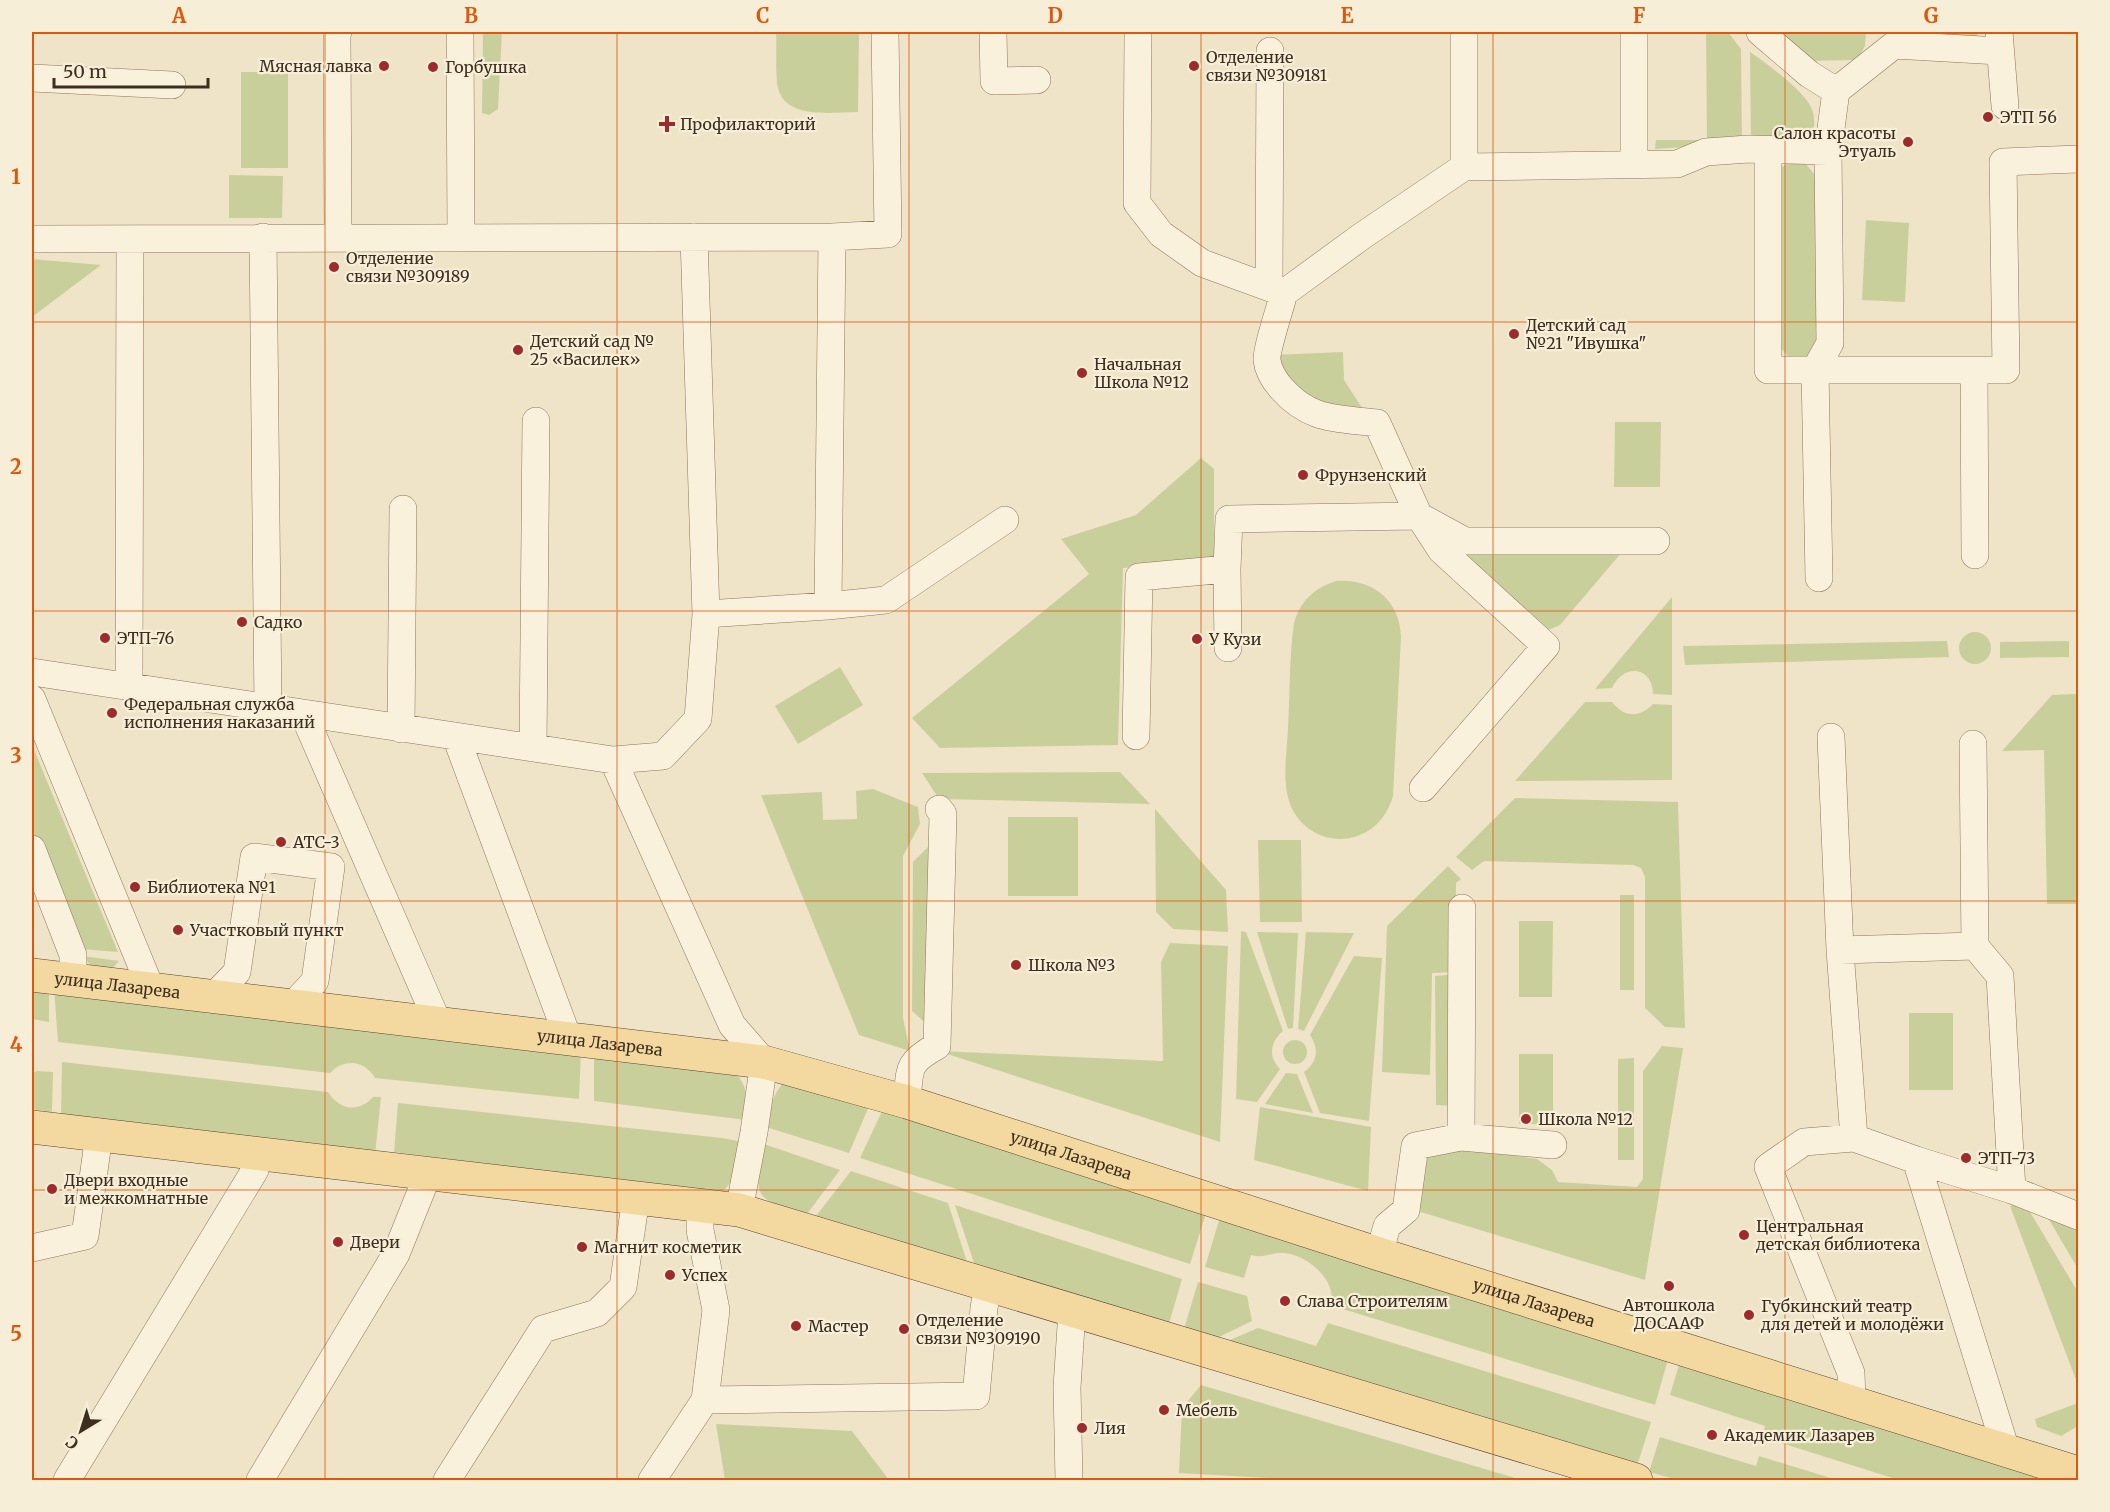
<svg xmlns="http://www.w3.org/2000/svg" width="2110" height="1512" font-family="Merriweather,serif">
	<style>
		.green { fill: #c9cf9b }
		.lines { fill: none; stroke-linecap: round; stroke-linejoin: round }
		.minor-casing { stroke: #8d765c; stroke-width: 28 }
		.major-casing { stroke: #5b4430; stroke-width: 34 }
		.minor { stroke: #faf1dc; stroke-width: 27 }
		.major { stroke: #f3d9a0; stroke-width: 33 }
		.grid { fill: none; stroke: #df570d; stroke-width: 1.5; stroke-opacity: 0.55 }
		.poi-dot { fill: #9e2a2b; stroke: #f7eed8; stroke-width: 2 }
		.labels { text-anchor: middle; stroke-width: 4.5; stroke-linejoin: round; paint-order: stroke }
		.poi-label { font-size: 16px; fill: #3d2e20; stroke: #f7eed8; text-anchor: start }
		.street-label { font-size: 16px; fill: #3d2e20; stroke: #f7eed8 }
		.neatline { fill: none; stroke: #df570d; stroke-width: 2 }
		.grid-label { font-size: 20px; text-anchor: middle; font-weight: bold; fill: #df570d }
	</style>
	<rect width="100%" height="100%" fill="#f0e4c8"/>
	<!-- green -->
	<path class="green" d="M483 32H502L498 109 489 115 482 113Z
		M776 32H859L858 112C833 112 786 120 778 88 775 74 777 47 776 32Z
		M1706 32H1728L1741 49 1742 143 1655 149 1656 140H1707Z
		M1786 32H1866L1865 46 1860 55 1853 60 1805 61 1786 40Z
		M1913 32H1981L1974 38Z
		M1750 52C1766 63 1803 90 1811 107 1816 117 1815 131 1810 139L1751 144Z
		M241 72H288V168H241Z
		M1788 163 1806 164 1814 174 1816 183 1818 343 1806 360 1789 358 1778 344 1781 168Z
		M229 175 283 176 282 218H229Z
		M1866 220 1909 223 1905 302 1862 300Z
		M32 259 101 265 32 317Z
		M1343 352 1344 380 1366 414 1312 405 1288 385 1273 355Z
		M1615 422H1661L1660 487H1614Z
		M1201 458 1214 469V562L1123 568 1118 745 940 748 912 718 1089 574 1061 539 1136 515Z
		M1622 552 1560 625 1551 629H1544L1458 553Z
		M1336 581C1372 578 1400 600 1401 637L1393 796C1387 816 1375 831 1354 837 1327 845 1297 828 1289 801 1282 779 1287 752 1288 728 1290 694 1289 658 1294 623 1300 601 1314 588 1336 581Z
		M1672 597V695L1653 694C1653 667 1624 662 1612 688L1595 689Z
		M1959 648a16 16 0 1 1 32 0a16 16 0 1 1-32 0Z
		M1947 641 1949 657 1685 665 1683 646Z
		M2069 641V657L2000 658V642Z
		M840 667 863 705 798 744 775 706Z
		M2076 694 2078 904H2047L2044 750 2002 751 2052 695Z
		M1585 702H1612C1625 718 1639 718 1653 704L1672 705V780L1515 781Z
		M32 745 118 952 80 949 32 838Z
		M1120 772 1150 804 939 799 922 773Z
		M873 789 918 807 920 824 903 856V1018L910 1051 859 1035 761 795 822 792 823 820 857 819 856 791Z
		M1515 798 1678 802 1685 1028 1665 1027 1645 1008V877L1641 868 1633 865 1484 861 1472 870 1456 857Z
		M1155 809 1226 890 1228 932 1173 929 1156 912Z
		M1008 817H1078V896H1008Z
		M1258 840H1301L1302 922H1260Z
		M931 844V1028L912 1011 913 862Z
		M1448 866 1461 879 1456 883 1455 972 1432 973 1430 1075 1382 1072 1387 926Z
		M1620 895H1634V990H1620Z
		M1519 921H1553L1552 997H1519Z
		M1241 931 1246 932 1283 1031C1270 1042 1268 1057 1280 1069L1257 1102 1236 1099Z
		M1257 932 1298 933 1293 1028 1288 1029Z
		M1306 932 1354 933 1304 1031 1298 1029Z
		M1170 943 1228 946 1220 1142 938 1051 1163 1061 1161 962Z
		M83 956 119 961C107 977 93 971 83 956Z
		M1354 956 1382 958 1369 1121 1320 1113 1304 1072C1318 1062 1319 1049 1310 1035Z
		M1456 974 1458 1106 1436 1105 1435 976Z
		M32 985 49 987V1022L32 1019Z
		M54 988 581 1050 579 1099 375 1078C365 1060 344 1058 330 1073L58 1042Z
		M1909 1013H1953V1090H1909Z
		M1283 1052a12 12 0 1 1 24 0a12 12 0 1 1-24 0Z
		M1662 1046 1683 1048 1645 1280 1414 1210 1421 1152 1456 1146 1537 1159 1552 1170 1558 1182 1637 1187 1643 1179V1071Z
		M594 1052 734 1072C750 1087 746 1100 746 1120L594 1101Z
		M1519 1054H1553V1124H1519Z
		M1634 1058V1160H1618V1059Z
		M62 1062 328 1092C339 1110 359 1113 373 1097H381L375 1155 61 1115Z
		M37 1071 53 1072 52 1112 32 1109V1073Z
		M1286 1073 1297 1074 1313 1113 1265 1104Z
		M783 1083 870 1104 849 1153 766 1127C770 1110 771 1097 783 1083Z
		M398 1103 722 1138 743 1142 738 1174 723 1191 711 1192 394 1152Z
		M884 1107 1207 1210 1190 1264 860 1158Z
		M1260 1107 1371 1127 1368 1191 1254 1160Z
		M764 1144 840 1170 807 1214C754 1199 753 1199 764 1144Z
		M851 1171 948 1203 967 1262 816 1216Z
		M2024 1202 2078 1292V1385L2010 1206Z
		M955 1205 1182 1279 1168 1327 974 1263Z
		M2044 1211 2078 1225V1269Z
		M1221 1214 1669 1356 1655 1405 1333 1306C1332 1300 1332 1293 1330 1288 1324 1270 1302 1254 1283 1253 1270 1252 1264 1259 1251 1255L1244 1278 1205 1267Z
		M1198 1282 1247 1296 1252 1321 1217 1338 1184 1329Z
		M1328 1323 1651 1422 1636 1469 1223 1343 1258 1328 1316 1346Z
		M1681 1358 2055 1480H1899L1762 1437 1765 1426 1670 1395Z
		M1201 1385 1522 1480H1304L1179 1473 1182 1408Z
		M2078 1403V1426L2061 1436 2037 1427 2035 1419Z
		M716 1424 852 1431 889 1480H725Z
		M1660 1437 1756 1466 1759 1456 1837 1480H1678L1649 1472Z"/>
	<g class="lines">
		<defs>
			<path id="minor" d="M460 32 461 238
				M993 32 994 81 1037 80
				M1138 32 1137 203 1161 234 1202 263 1284 293 1362 236 1464 167 1677 164 1706 152 1749 149 1828 151 1830 343 1815 370H2006L2003 162 2078 159
				M1464 32V167
				M1760 32 1809 74 1836 91
				M1999 32 2005 106
				M32 78 172 85
				M1768 150V370H1815L1819 578
				M1828 151 1836 91 1894 45 1999 51
				M1634 164V32
				M263 237 268 708
				M338 238 337 34 338 32
				M32 239 832 237 888 234 885 32
				M1269 287 1270 51
				M1284 293C1281 305 1266 350 1267 360 1268 370 1275 381 1281 388 1310 421 1336 418 1377 423L1419 516 1465 541H1656
				M1974 370 1975 555
				M828 606 886 600 1005 520
				M706 614 828 606 832 237
				M1228 648 1227 569 1229 519 1419 516 1441 550 1546 646 1423 788
				M32 672 613 760 663 756 698 719 706 614 694 237
				M129 687 130 239
				M32 699 151 989
				M303 713 438 1023
				M401 729 403 509
				M1136 736 1139 577 1227 569
				M456 737 568 1038
				M1831 737 1840 950 1975 946 2000 976 2012 1190
				M1973 744 1975 946
				M533 748 536 421
				M613 760 732 1025 764 1062 754 1132 739 1210
				M32 849 73 955V980
				M1840 950 1854 1138
				M213 997 237 972 254 857 331 867 315 981 292 1006
				M907 1102C910 1069 906 1063 937 1046L943 814 939 809
				M1461 1137 1462 908
				M1916 1160 2006 1450
				M32 1248 85 1236 99 1135
				M1379 1254 1387 1226 1406 1210 1415 1146 1461 1137 1553 1145
				M705 1400 976 1396 984 1308 988 1286
				M1852 1402 1851 1373 1768 1167 1804 1142 1854 1138 1916 1160 2012 1190 2078 1216
				M67 1480 255 1170 257 1154
				M260 1480 396 1254 428 1174
				M447 1480 543 1329 597 1313 623 1287 636 1198
				M652 1480 705 1400 716 1310 700 1230V1206
				M1069 1480 1067 1387 1072 1311"/>
			<g id="major">
				<path id="s1" d="M32 975 764 1062 907 1102 1379 1254 2078 1473"/>
				<path d="M32 1127 739 1210 1636 1480"/>
			</g>
		</defs>
		<!-- minor casing -->
		<use href="#minor" class="minor-casing"/>
		<!-- major casing -->
		<use href="#major" class="major-casing"/>
		<!-- minor -->
		<use href="#minor" class="minor"/>
		<!-- major -->
		<use href="#major" class="major"/>
	</g>
	<!-- grid -->
	<path class="grid" d="M325 32V1480M617 32V1480M909 32V1480M1201 32V1480M1493 32V1480M1785 32V1480M32 322H2078M32 611H2078M32 901H2078M32 1190H2078"/>
	<!-- markers -->
	<g class="poi-dot">
		<circle cx="384" cy="66" r="6"/>
		<circle cx="1194" cy="66" r="6"/>
		<circle cx="433" cy="67" r="6"/>
		<circle cx="1988" cy="117" r="6"/>
		<path d="M664 115h6v6h6v6h-6v6h-6v-6h-6v-6h6z"/>
		<circle cx="1908" cy="142" r="6"/>
		<circle cx="334" cy="267" r="6"/>
		<circle cx="1514" cy="334" r="6"/>
		<circle cx="518" cy="350" r="6"/>
		<circle cx="1082" cy="373" r="6"/>
		<circle cx="1303" cy="475" r="6"/>
		<circle cx="242" cy="622" r="6"/>
		<circle cx="105" cy="638" r="6"/>
		<circle cx="1197" cy="639" r="6"/>
		<circle cx="112" cy="713" r="6"/>
		<circle cx="281" cy="842" r="6"/>
		<circle cx="135" cy="887" r="6"/>
		<circle cx="178" cy="930" r="6"/>
		<circle cx="1016" cy="965" r="6"/>
		<circle cx="1526" cy="1119" r="6"/>
		<circle cx="1966" cy="1158" r="6"/>
		<circle cx="52" cy="1189" r="6"/>
		<circle cx="1744" cy="1235" r="6"/>
		<circle cx="338" cy="1242" r="6"/>
		<circle cx="582" cy="1247" r="6"/>
		<circle cx="670" cy="1275" r="6"/>
		<circle cx="1669" cy="1286" r="6"/>
		<circle cx="1285" cy="1301" r="6"/>
		<circle cx="1749" cy="1315" r="6"/>
		<circle cx="796" cy="1326" r="6"/>
		<circle cx="904" cy="1329" r="6"/>
		<circle cx="1164" cy="1410" r="6"/>
		<circle cx="1082" cy="1428" r="6"/>
		<circle cx="1712" cy="1435" r="6"/>
	</g>
	<g class="labels">
		<!-- poi labels -->
		<g class="poi-label">
			<text x="1206" y="63">Отделение<tspan x="1206" dy="18">связи №309181</tspan></text>
			<text x="372" y="72" text-anchor="end">Мясная лавка</text>
			<text x="445" y="73">Горбушка</text>
			<text x="2000" y="123">ЭТП 56</text>
			<text x="680" y="130">Профилакторий</text>
			<text x="1896" y="139" text-anchor="end">Салон красоты<tspan x="1896" dy="18">Этуаль</tspan></text>
			<text x="346" y="264">Отделение<tspan x="346" dy="18">связи №309189</tspan></text>
			<text x="1526" y="331">Детский сад<tspan x="1526" dy="18">№21 "Ивушка"</tspan></text>
			<text x="530" y="347">Детский сад №<tspan x="530" dy="18">25 «Василек»</tspan></text>
			<text x="1094" y="370">Начальная<tspan x="1094" dy="18">Школа №12</tspan></text>
			<text x="1315" y="481">Фрунзенский</text>
			<text x="254" y="628">Садко</text>
			<text x="117" y="644">ЭТП-76</text>
			<text x="1209" y="645">У Кузи</text>
			<text x="124" y="710">Федеральная служба<tspan x="124" dy="18">исполнения наказаний</tspan></text>
			<text x="293" y="848">АТС-3</text>
			<text x="147" y="893">Библиотека №1</text>
			<text x="190" y="936">Участковый пункт</text>
			<text x="1028" y="971">Школа №3</text>
			<text x="1538" y="1125">Школа №12</text>
			<text x="1978" y="1164">ЭТП-73</text>
			<text x="64" y="1186">Двери входные<tspan x="64" dy="18">и межкомнатные</tspan></text>
			<text x="1756" y="1232">Центральная<tspan x="1756" dy="18">детская библиотека</tspan></text>
			<text x="350" y="1248">Двери</text>
			<text x="594" y="1253">Магнит косметик</text>
			<text x="682" y="1281">Успех</text>
			<text x="1297" y="1307">Слава Строителям</text>
			<text x="1669" y="1311" text-anchor="middle">Автошкола<tspan x="1669" dy="18">ДОСААФ</tspan></text>
			<text x="1761" y="1312">Губкинский театр<tspan x="1761" dy="18">для детей и молодёжи</tspan></text>
			<text x="916" y="1326">Отделение<tspan x="916" dy="18">связи №309190</tspan></text>
			<text x="808" y="1332">Мастер</text>
			<text x="1176" y="1416">Мебель</text>
			<text x="1094" y="1434">Лия</text>
			<text x="1724" y="1441">Академик Лазарев</text>
		</g>
		<!-- street labels -->
		<g class="street-label">
			<text dy="6" stroke="none"><textPath href="#s1" startOffset="86">улица Лазарева</textPath></text>
			<text dy="6" stroke="none"><textPath href="#s1" startOffset="572">улица Лазарева</textPath></text>
			<text dy="6" stroke="none"><textPath href="#s1" startOffset="1058">улица Лазарева</textPath></text>
			<text dy="6" stroke="none"><textPath href="#s1" startOffset="1544">улица Лазарева</textPath></text>
		</g>
	</g>
	<!-- border -->
	<rect width="2110" height="1512" fill="none" stroke="#f7eed8" stroke-width="66"/>
	<!-- north arrow -->
	<g transform="translate(81 1431) rotate(218)" stroke="#f7eed8" stroke-width="4.5" paint-order="stroke">
	<path d="M0-4.5L10 22L0 15L-10 22Z" fill="#3d2e20"/>
	<text y="-9" font-size="16" font-weight="bold" text-anchor="middle" fill="#3d2e20">С</text>
	</g>
	<!-- scale -->
	<path d="M54 78v9h154v-9" fill="none" stroke="#3d2e20" stroke-width="3"/>
	<text x="63" y="78" font-size="18" fill="#3d2e20" stroke="#f7eed8" stroke-width="4.5" paint-order="stroke">50 m</text>
	<rect x="33" y="33" width="2044" height="1446" class="neatline"/>
	<g class="grid-label">
		<text x="179" y="23">A</text>
		<text x="471" y="23">B</text>
		<text x="763" y="23">C</text>
		<text x="1055" y="23">D</text>
		<text x="1347" y="23">E</text>
		<text x="1639" y="23">F</text>
		<text x="1931" y="23">G</text>
		<text x="16" y="184">1</text>
		<text x="16" y="474">2</text>
		<text x="16" y="763">3</text>
		<text x="16" y="1052">4</text>
		<text x="16" y="1341">5</text>
	</g>
</svg>
